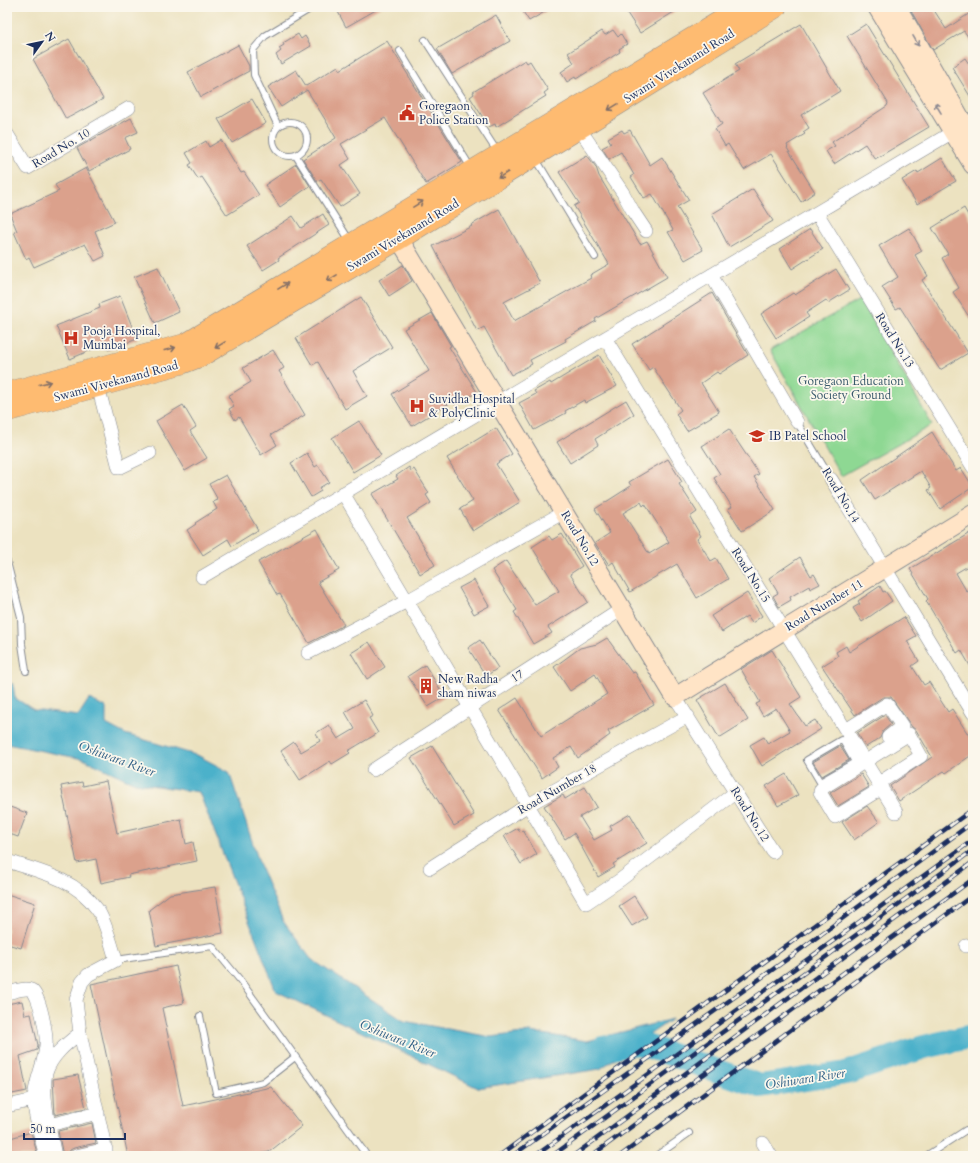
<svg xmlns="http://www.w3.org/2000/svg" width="980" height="1163" font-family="Cardo,serif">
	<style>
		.green { fill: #8ed893; stroke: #548478 }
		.water { fill: #4bb1ca; stroke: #337094 }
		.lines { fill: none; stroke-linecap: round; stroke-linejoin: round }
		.river { stroke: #4bb1ca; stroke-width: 24 }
		.building { fill: #dba18c; fill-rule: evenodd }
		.lane-casing { stroke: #84888f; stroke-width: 8 }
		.street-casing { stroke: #84888f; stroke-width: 14 }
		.secondary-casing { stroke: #84888f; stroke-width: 20 }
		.primary-casing { stroke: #84888f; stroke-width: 22 }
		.lane { stroke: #fff; stroke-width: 6 }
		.street { stroke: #fff; stroke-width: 13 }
		.secondary { stroke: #ffe4c6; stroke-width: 18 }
		.primary { stroke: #febb71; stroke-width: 21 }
		.rail-casing { stroke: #1b2f5e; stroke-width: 4.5 }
		.rail { stroke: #fbf7ec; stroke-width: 3; stroke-dasharray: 9; stroke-linecap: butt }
		.oneway { stroke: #8d8a92 }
		.oneway2 { stroke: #816e67 }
		.labels { text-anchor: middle; stroke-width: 3.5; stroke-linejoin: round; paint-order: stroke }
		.street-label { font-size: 12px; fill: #1b2f5e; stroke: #fbf7ec }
		.poi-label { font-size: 12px; fill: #1b2f5e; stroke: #fbf7ec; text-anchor: start }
		.park-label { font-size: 12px; fill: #38596b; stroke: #fbf7ec }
		.water-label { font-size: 13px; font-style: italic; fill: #2c5c84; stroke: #fbf7ec }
	</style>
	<rect width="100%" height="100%" fill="#fbf7ec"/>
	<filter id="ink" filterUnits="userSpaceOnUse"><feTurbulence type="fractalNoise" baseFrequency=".025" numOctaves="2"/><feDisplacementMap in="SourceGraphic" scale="8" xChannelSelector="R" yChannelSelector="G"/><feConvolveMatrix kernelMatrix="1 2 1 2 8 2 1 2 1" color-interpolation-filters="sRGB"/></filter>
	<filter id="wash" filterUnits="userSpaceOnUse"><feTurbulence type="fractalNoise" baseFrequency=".012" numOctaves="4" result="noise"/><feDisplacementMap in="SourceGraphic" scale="16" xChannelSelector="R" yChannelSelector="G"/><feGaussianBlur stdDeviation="0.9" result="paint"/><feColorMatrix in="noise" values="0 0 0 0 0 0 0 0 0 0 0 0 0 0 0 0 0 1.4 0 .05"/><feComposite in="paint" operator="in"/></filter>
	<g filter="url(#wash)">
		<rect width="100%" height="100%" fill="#ece2c0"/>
		<!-- green -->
		<path class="green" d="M861 299 932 425 841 476 770 350Z"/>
		<!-- water -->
		<path class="water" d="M7 683 13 684 15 698 34 710 78 716 89 699 106 707V724L125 734 199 756 229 772 261 868 283 921 311 959 404 1021 491 1037 530 1032 587 1041 672 1019 600 1069 478 1088 276 991 199 792 135 783 83 759 7 744Z"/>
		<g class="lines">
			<!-- river -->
			<path class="river" d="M603 1048 638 1043 760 1086 846 1073 924 1047 973 1036"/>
		</g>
		<g id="blocks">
			<!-- building -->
			<path class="building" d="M343 7H381L346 27 337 10Z
				M520 7H553L529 21Z
				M623 7H682L640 33Z
				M909 7H932L946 29 973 11V44L964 31 933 50Z
				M496 15 510 41 452 74 437 49Z
				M801 24 840 91 801 115 809 128 803 132 805 134 787 145 788 147 787 148 815 192 801 202 771 154 744 170 728 144 725 146 715 129 722 124 703 93 739 71 735 64Z
				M866 24 929 127 875 159 865 144 834 164 826 151 835 146 832 142 887 106 888 103 847 36Z
				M613 30 618 37 621 34 627 44 619 49 620 52 576 79 575 77 567 82 561 72 574 63 568 53 602 31 605 35Z
				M298 34 301 39 305 36 311 46 281 64 276 55 281 51 279 48 284 45 283 43Z
				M69 39 103 99 66 119 33 59Z
				M387 41 462 162 426 184 385 118 341 144 350 159 341 165 360 194 340 207 321 179 317 181 303 159 336 138 326 121 307 90 281 107 268 87 296 70 306 86 338 66 340 70Z
				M238 45 249 66V71L201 97 188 72Z
				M965 58 973 70V101L952 67Z
				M525 60 527 63 530 61 548 90 544 93 546 96 496 127 495 124 489 127 470 97 474 94 473 92Z
				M252 99 266 123 232 143 218 119Z
				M131 118 138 132 125 138 130 149 89 171 77 148Z
				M622 130 624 133 630 130 650 165 662 157 689 200 677 207 703 250 685 260 668 232 673 230 652 194 644 198 631 177 634 175 621 152 609 159 602 148 611 143 608 138Z
				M221 140 241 173 244 172 259 195 227 215 202 177 198 179 189 165 192 163 186 153 206 141 209 147Z
				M587 155 596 167 599 176 640 244 647 241 667 277 595 319 596 321 565 339 566 341 530 360 532 364 511 375 484 327 477 331 433 246 472 226 471 225 499 209 540 283 504 302 514 321 591 278 590 275 609 264 574 206 579 203 559 172Z
				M942 158 956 181 917 204 902 180 917 171 918 173Z
				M296 164 310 186 280 207 265 185Z
				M86 168 115 222 95 231 105 256 95 261 85 244 34 267 29 257 26 259 14 232 17 231 10 214 59 191 55 185Z
				M753 189 773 221 729 247 712 214Z
				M964 208 973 224V323L953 292 959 288 942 258 948 254 932 228Z
				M323 214 329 225 278 258 279 260 263 270 247 246 293 216 301 228Z
				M909 228 922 251 915 255 928 276 922 280 968 353 940 370 900 307 896 309 882 287 898 277 879 246Z
				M810 229 823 249 792 269 780 249Z
				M403 265 412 281 389 296 379 280Z
				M158 267 179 312 155 323 134 277Z
				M836 269 849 290 828 303 826 300 806 313 809 317 776 338 761 314 793 293 795 295Z
				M712 293 748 355 719 374 717 372 701 383 719 412 687 431 676 414 681 410 653 367 649 370 632 344Z
				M120 296 137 339 108 350 105 344 70 359 56 326 100 308 99 304Z
				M361 297 392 347 353 371 367 396 345 409 318 362 312 365 296 338Z
				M432 313 451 346 449 347 477 392 456 405 453 401 412 426 392 394 429 371 404 329Z
				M273 350 284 368 279 371 305 415 271 435 277 445 261 455 239 417 235 420 229 409 234 406 228 396 251 382 243 368Z
				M599 355 617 386 585 403 584 400 565 411 566 413 534 430 519 403 536 394 534 391 550 382 551 384Z
				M626 400 634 414 595 439 598 445 570 463 557 442Z
				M183 405 196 427 190 431 207 458 185 471 156 421Z
				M359 421 381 455 353 472 332 438Z
				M496 428 512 454 496 464 520 502 473 531 460 509 473 501 447 458Z
				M729 429 759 474 754 477 775 510 742 531 728 509 732 507 714 478 720 474 702 446Z
				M932 432 956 471 961 468 973 487 940 509 928 490 931 488 921 471 875 500 862 480Z
				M307 453 315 467 318 465 329 482 319 488 321 491 311 497 291 463Z
				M668 459 682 482 679 484 697 512 690 517 701 536 697 539 711 561 716 558 728 579 697 598 677 564 630 592 613 562 609 565 595 543 610 533 595 509 631 486 629 482ZM641 502 643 506 645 504 669 542 649 554 623 513Z
				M409 467 411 471 414 469 429 493 426 495 431 503 407 518 435 565 420 574 372 494 398 479 396 476Z
				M226 475 258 530 232 546 228 539 203 555 187 530 196 524 195 523 217 509 213 502 218 500 209 484Z
				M317 529 339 570 318 582 344 625 309 643 280 594 277 595 258 562Z
				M973 531V563L956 573 967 592 973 588V671L961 650 957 653 926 601 928 599 910 569Z
				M562 534 582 566 570 574 588 602 548 627 552 633 533 644 514 612 517 610 492 570 506 561 535 605 559 591 532 547 549 536 552 540Z
				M800 557 811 576 814 574 820 584 810 589 809 586 790 597 791 600 779 607 773 596 778 593 769 578Z
				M474 580 489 606 474 614 459 588Z
				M880 586 883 592 885 591 892 601 862 622 853 608 860 604 858 601Z
				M747 593 762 616 752 623 747 616 722 632 711 616Z
				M904 617 916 636 907 641 919 661 912 666 924 685 929 682 948 712 952 709 973 742V754L946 773 944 771 899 801 890 786 932 757 916 730 912 727 891 697H883L855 715 822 666 838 656 836 652 846 646 849 652Z
				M607 638 632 673 635 672 654 705 608 731 610 735 578 758 571 747 553 758 558 767 542 778 499 710 517 698 541 736 607 694 595 674 570 691 554 667 580 648 597 644Z
				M480 640 498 668 486 676 468 648Z
				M369 642 385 667 367 679 351 653Z
				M772 650 801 697 790 704 805 726 815 720 821 729 762 766 750 745 764 737 768 744 790 731 776 708 763 716 756 704 760 702 741 669Z
				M425 665 445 697 428 707 408 676Z
				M725 683 748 720 719 738 697 700Z
				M364 700 373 716 369 718 378 733 348 751 350 753 332 764 330 761 300 780 281 751 294 742 301 752 320 741 316 733 329 725 338 739 355 729 345 712Z
				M885 715 891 724 883 731 880 738 866 747 857 733Z
				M432 746 474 815 454 826 411 758Z
				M840 746 849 760 822 776 813 762Z
				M786 774 798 795 778 806 766 786Z
				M861 774 869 787 838 806 830 793Z
				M106 781 117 833 181 819 186 844 193 842 197 861 128 875 129 877 101 883 96 859 77 863 61 786 82 782 83 786Z
				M585 787 597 807 580 817 594 840 612 830 610 826 630 814 647 843 613 864 615 867 598 877 574 833 565 839 544 806 563 795 565 799Z
				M7 806 27 813 18 837 7 833Z
				M867 806 879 822 854 840 842 822Z
				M518 828 520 832 523 830 537 854 521 864 504 836Z
				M215 887 223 933 156 946 149 910 170 894Z
				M7 894 35 903 21 948 7 944Z
				M634 896 647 917 632 926 619 906Z
				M176 966 184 1003 162 1008 183 1106 271 1087 302 1126 269 1152 250 1156H128L91 984Z
				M22 1001 25 1015 31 1014 38 1045 37 1050 20 1056 27 1091 7 1095V1004Z
				M78 1075 86 1108 55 1115 53 1079Z
				M92 1123 96 1143 74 1148 70 1150 68 1156H63L58 1131Z
				M31 1132 38 1156H7V1139Z"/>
		</g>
	</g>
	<g filter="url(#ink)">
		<use href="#blocks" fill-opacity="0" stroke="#84888f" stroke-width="1"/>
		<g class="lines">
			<defs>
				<path id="lane" d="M425 40 498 153
					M400 51 471 168
					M273 139a17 17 0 1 1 34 0a17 17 0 1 1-34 0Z
					M278 126 254 75 253 50 265 36 313 7
					M296 156 350 241
					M536 159 595 257
					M797 422 831 479
					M7 562 21 617 22 644 26 671
					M841 740 843 741 855 762 820 782 807 760Z
					M116 960 212 946 240 980 365 1153 361 1156
					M200 1016 216 1093 263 1082 295 1057
					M656 1156 689 1133
					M926 1156 966 1130 973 1133"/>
				<path id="street" d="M579 128 623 193 634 213 646 231
					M7 134 28 168 129 108
					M817 213 973 467
					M711 275 797 422
					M605 338 896 812
					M98 386 119 468 150 453
					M831 479 973 713
					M343 493 586 903 620 880 736 792
					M202 577 973 120
					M308 653 407 601 564 512
					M675 697 773 852
					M846 730 887 704 902 726 888 737
					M373 770 622 609
					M879 783 921 756 909 734 821 789 820 792 835 817 882 788
					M7 861C39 871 76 879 97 909 105 919 112 947 116 960L88 975 82 982 76 1000 80 1033 107 1156
					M430 868 528 805 688 716
					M966 946 973 945
					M7 993C13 992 25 987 31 990 40 994 47 1035 46 1045 45 1063 35 1080 34 1099 33 1113 42 1141 46 1156
					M7 1106 34 1100
					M49 1125 98 1113
					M763 1143 771 1156
					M55 1156C51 1136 41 1093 46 1073 51 1056 66 1044 80 1033
					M76 1156 106 1149"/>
				<path id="secondary" d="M877 7 973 165
					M897 7 973 140
					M392 227 675 697 973 514"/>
				<path id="primary" d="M7 393 186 344 744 7
					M7 411 183 363 201 356 399 239 776 7"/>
			</defs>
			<!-- lane casing -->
			<use href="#lane" class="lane-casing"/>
			<!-- street casing -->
			<use href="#street" class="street-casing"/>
			<!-- secondary casing -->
			<use href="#secondary" class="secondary-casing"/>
			<!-- primary casing -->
			<use href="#primary" class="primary-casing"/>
			<!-- lane -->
			<use href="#lane" class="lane"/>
			<!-- street -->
			<use href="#street" class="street"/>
			<!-- secondary -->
			<use href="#secondary" class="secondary"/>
			<!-- primary -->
			<use href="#primary" class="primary"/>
			<defs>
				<path id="rail" d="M499 1156 973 809
					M512 1156 793 955 973 822
					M535 1156 973 840
					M552 1156 973 850
					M573 1156 973 862
					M591 1156 973 879
					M620 1156 973 895"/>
			</defs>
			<!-- rail casing -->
			<use href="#rail" class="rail-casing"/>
			<!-- rail -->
			<use href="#rail" class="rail"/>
		</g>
		<!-- one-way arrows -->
		<defs><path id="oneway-shaft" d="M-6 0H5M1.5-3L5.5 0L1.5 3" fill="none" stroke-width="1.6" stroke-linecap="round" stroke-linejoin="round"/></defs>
		<g class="oneway">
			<use href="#oneway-shaft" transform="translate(916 41) rotate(60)"/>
			<use href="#oneway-shaft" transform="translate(938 108) rotate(-121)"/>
		</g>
		<g class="oneway2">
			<use href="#oneway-shaft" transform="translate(613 107) rotate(148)"/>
			<use href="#oneway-shaft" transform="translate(503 175) rotate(148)"/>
			<use href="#oneway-shaft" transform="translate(418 204) rotate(-31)"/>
			<use href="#oneway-shaft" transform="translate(332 278) rotate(149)"/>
			<use href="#oneway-shaft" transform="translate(283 286) rotate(-31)"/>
			<use href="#oneway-shaft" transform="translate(220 345) rotate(149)"/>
			<use href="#oneway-shaft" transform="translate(170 349) rotate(-15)"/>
			<use href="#oneway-shaft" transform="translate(45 383) rotate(-15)"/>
		</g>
	</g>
	<!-- icons -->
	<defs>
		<symbol id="civic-bare" viewBox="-9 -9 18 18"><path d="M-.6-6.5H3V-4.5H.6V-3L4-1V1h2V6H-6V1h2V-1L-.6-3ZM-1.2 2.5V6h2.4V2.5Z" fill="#c8321e" stroke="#fbf7ec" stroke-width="2.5" paint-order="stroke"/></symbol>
		<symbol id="hospital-bare" viewBox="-9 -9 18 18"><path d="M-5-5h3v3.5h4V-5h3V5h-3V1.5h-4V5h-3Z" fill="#c8321e" stroke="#fbf7ec" stroke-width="2.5" paint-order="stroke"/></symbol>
		<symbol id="school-bare" viewBox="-9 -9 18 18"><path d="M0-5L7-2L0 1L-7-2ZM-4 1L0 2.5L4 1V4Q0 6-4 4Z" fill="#c8321e" stroke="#fbf7ec" stroke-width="2.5" paint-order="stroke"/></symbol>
		<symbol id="building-bare" viewBox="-9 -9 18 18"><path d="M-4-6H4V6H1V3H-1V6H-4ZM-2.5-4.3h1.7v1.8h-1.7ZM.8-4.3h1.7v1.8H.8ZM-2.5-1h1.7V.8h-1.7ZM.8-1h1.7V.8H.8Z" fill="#c8321e" stroke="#fbf7ec" stroke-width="2.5" paint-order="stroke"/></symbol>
	</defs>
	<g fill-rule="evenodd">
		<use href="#civic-bare" x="396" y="102" width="22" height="22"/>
		<use href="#hospital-bare" x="60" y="327" width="22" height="22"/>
		<use href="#hospital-bare" x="406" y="395" width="22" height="22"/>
		<use href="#school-bare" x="746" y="425" width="22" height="22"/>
		<use href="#building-bare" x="415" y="675" width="22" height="22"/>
	</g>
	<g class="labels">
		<!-- street labels -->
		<g class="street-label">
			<text transform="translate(679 66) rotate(-32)" y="4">Swami Vivekanand Road</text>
			<text transform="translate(61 148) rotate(-31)" y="4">Road No. 10</text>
			<text transform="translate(403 235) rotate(-31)" y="4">Swami Vivekanand Road</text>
			<text transform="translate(895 340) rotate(58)" y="4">Road No.13</text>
			<text transform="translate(116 381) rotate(-15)" y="4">Swami Vivekanand Road</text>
			<text transform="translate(841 495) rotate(59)" y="4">Road No.14</text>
			<text transform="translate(580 538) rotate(59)" y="4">Road No.12</text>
			<text transform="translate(751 575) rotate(58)" y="4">Road No.15</text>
			<text transform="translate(824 605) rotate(-31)" y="4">Road Number 11</text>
			<text transform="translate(517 676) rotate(-33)" y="4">17</text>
			<text transform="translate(557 789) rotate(-30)" y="4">Road Number 18</text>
			<text transform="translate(750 814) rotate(58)" y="4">Road No.12</text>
		</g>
		<!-- poi labels -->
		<g class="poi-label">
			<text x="419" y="110">Goregaon<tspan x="419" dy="14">Police Station</tspan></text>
			<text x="83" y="335">Pooja Hospital,<tspan x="83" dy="14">Mumbai</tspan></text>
			<text x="429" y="403">Suvidha Hospital<tspan x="429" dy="14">&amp; PolyClinic</tspan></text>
			<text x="769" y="440">IB Patel School</text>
			<text x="438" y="683">New Radha<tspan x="438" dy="14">sham niwas</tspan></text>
		</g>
		<!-- park labels -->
		<g class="park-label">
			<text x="851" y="385">Goregaon Education<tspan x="851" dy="14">Society Ground</tspan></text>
		</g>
		<!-- water labels -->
		<g class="water-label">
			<text transform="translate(117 758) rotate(20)" y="5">Oshiwara River</text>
			<text transform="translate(398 1038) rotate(22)" y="5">Oshiwara River</text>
			<text transform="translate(805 1078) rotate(-9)" y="5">Oshiwara River</text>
		</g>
	</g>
	<!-- margin -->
	<rect width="980" height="1163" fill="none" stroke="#fbf7ec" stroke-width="24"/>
	<!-- north arrow -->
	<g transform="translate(42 42) rotate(57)" stroke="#fbf7ec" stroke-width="3" paint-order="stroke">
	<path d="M0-3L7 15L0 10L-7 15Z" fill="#1b2f5e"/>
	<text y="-6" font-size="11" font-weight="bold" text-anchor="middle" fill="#1b2f5e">N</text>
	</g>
	<!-- scale -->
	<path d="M24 1133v6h101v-6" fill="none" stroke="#1b2f5e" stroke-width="2"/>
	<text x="30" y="1133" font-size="12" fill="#1b2f5e" stroke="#fbf7ec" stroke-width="3" paint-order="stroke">50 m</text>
</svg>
